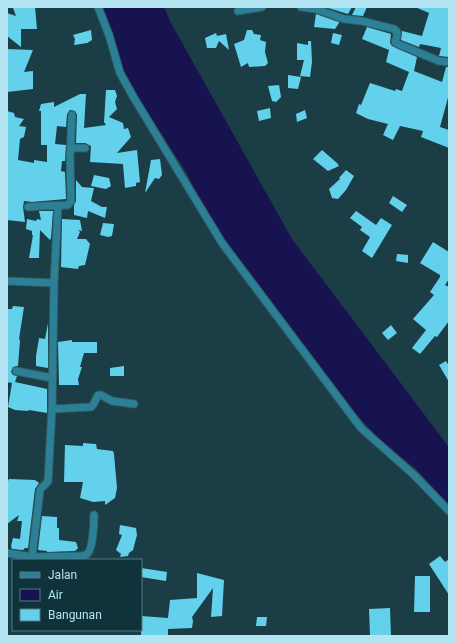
<svg xmlns="http://www.w3.org/2000/svg" width="456" height="643" font-family="Roboto,sans-serif">
	<style>
		.water { fill: #171350 }
		.building { fill: #63d0ec }
		.lines { fill: none; stroke-linecap: round; stroke-linejoin: round }
		.street-casing { stroke: #325a63; stroke-width: 9 }
		.street { stroke: #2b8095; stroke-width: 7 }
	</style>
	<rect width="100%" height="100%" fill="#1b3d46"/>
	<!-- water -->
	<path class="water" d="M103 7H164L171 23 292 239 448 446 449 449V505L416 469 381 441 354 412 245 268 209 218 186 172 142 104 121 66Z"/>
	<!-- building -->
	<path class="building" d="M35 7 37 29H21V47L7 36V13L16 16 13 8Z
		M325 7H352L348 14Z
		M356 7H367L363 16 352 15Z
		M415 7H449V57L439 56 441 48 420 44 419 47 401 40 402 31 422 36 429 13Z
		M316 14 339 22V23L335 29 314 27Z
		M367 27 391 34 390 43 392 46 417 57 414 71 442 82 446 67H449V94L440 127 449 130V148L421 137 423 131 400 126 393 140 383 135 388 124 368 119 356 113 359 104 361 105 370 83 395 91 396 89 402 91 409 72 386 62 389 50 362 39Z
		M91 30 92 40 87 43 74 45 75 39 73 35Z
		M247 30H252L254 34 261 35 260 40 266 42 265 52 268 63 265 66 249 67 248 63 241 67 234 44 244 40Z
		M216 33 217 36 226 34 229 50 219 41 216 48H207L205 38Z
		M333 33 342 35 339 45 331 43Z
		M308 41H311L312 62 310 77 300 76 304 60H297V43L308 45Z
		M7 49 33 50 24 72 33 71V89L7 92Z
		M288 75 301 77 298 89 288 88Z
		M279 85 281 97 276 102 272 101 268 86Z
		M106 90H115L117 96 115 102 117 109 109 117 123 123 124 129 128 128 131 137 117 153 137 150 140 182 136 183V186L125 188 123 164 90 162 91 146 85 143H76L77 115 75 111 70 110 67 114 66 127 57 126 55 144 66 145 65 161H62L61 171 65 172 66 199 32 202 24 201 23 207 25 222 7 220V111L14 113 15 117 24 119 19 126 26 127 24 137 20 139 18 160 34 163V160L47 162V145H41V111H39L41 104 54 102V107L80 94H86L84 128 106 125 104 122Z
		M270 108 271 118 259 121 257 111Z
		M305 110 307 118 297 122 296 114Z
		M322 150 337 163 339 166 328 171 313 159Z
		M160 159 162 175 159 179 155 178 145 193 151 160Z
		M346 170 354 176 346 190 338 199 332 198 329 189 340 179 339 178Z
		M94 175 109 178 111 186 106 189 91 186Z
		M76 180 82 187 94 188 91 201 102 207H107L105 218 88 211 87 218 74 215V205L76 201Z
		M393 196 407 205 402 212 389 203Z
		M39 211H53L51 238 50 240 40 230 39 258H29L33 235H32V231L26 229 27 219 36 221 37 219 41 220Z
		M356 211 376 225 381 218 392 225 372 258 362 251 370 237 360 230 362 227 350 218Z
		M62 219 80 220 82 231 78 230 80 232 77 239H86L90 244 85 265 79 266 78 269 61 267Z
		M103 223 114 224 112 236 108 237 100 235Z
		M433 242 449 252V279L445 285 449 287V321L437 337 435 336 420 354 412 348 426 330 413 319 434 295 430 292 440 277V275L420 263Z
		M397 254 408 255V263L396 261Z
		M13 306 24 307 19 339 20 340 18 366 13 367 11 372 13 375 17 376 15 382 47 389V413L29 410 28 411 15 410 8 407 12 383 7 382V309H12Z
		M48 323V368L36 366V356L39 338 45 339Z
		M391 325 397 333 388 340 382 333Z
		M72 340V342H97V353H84L80 367H82L78 379 79 385H59L58 342Z
		M446 361 449 366V382L439 365Z
		M124 366V376H110V368Z
		M83 443 96 444 97 449 113 451 114 454 117 488 115 498 105 505V501L93 502 80 498 83 482H64L65 445 83 446Z
		M9 479 35 480 39 483 35 489 28 548H25L23 550 12 549 11 546 13 538 20 539 22 521H17L19 515 7 524V483Z
		M42 516 57 517V528H59V540L76 542 78 548 75 551 47 552V551L38 550Z
		M120 525 136 528 137 535 133 550 129 553 128 556 120 557 121 554 116 550 122 535 119 534Z
		M440 556 445 562 449 559V595L429 564Z
		M141 568 167 572 166 581 141 577Z
		M197 573 224 580 222 616 211 617 213 588 192 617 193 621 192 628 168 629V636H141V616L168 618 170 600 197 598Z
		M415 576H430V612H414Z
		M390 608 391 636H370L369 609Z
		M257 617H267L266 626H256Z"/>
	<g class="lines">
		<defs>
			<path id="street" d="M98 7 109 35 120 73 134 98 222 243 361 428 414 475 449 511
				M301 7 316 9 344 19 362 21 394 29 397 32V36L395 42 398 44 439 61 449 62
				M238 11 262 7
				M71 148H85
				M28 207 42 206 68 205 71 201 70 156 72 115
				M7 281 54 283
				M16 371 52 378
				M52 409 91 407 93 405 98 395H101L112 401 134 404
				M7 553 32 557 40 490C42 486 46 485 48 481L52 409 54 283 58 206
				M32 557 80 556C81 556 86 555 87 554 93 550 94 523 94 515"/>
		</defs>
		<!-- street casing -->
		<use href="#street" class="street-casing"/>
		<!-- street -->
		<use href="#street" class="street"/>
	</g>
	<!-- border -->
	<rect width="456" height="643" fill="none" stroke="#b4e4f2" stroke-width="16"/>
	<!-- legend -->
	<rect x="12" y="559" width="130" height="72" fill="#10333b" stroke="#527a84"/>
	<rect x="20" y="572" width="20" height="6" fill="#2b8095" stroke="#527a84"/>
	<text x="48" y="579" font-size="12" fill="#b4e4f2">Jalan</text>
	<rect x="20" y="589" width="20" height="12" fill="#171350" stroke="#527a84"/>
	<text x="48" y="599" font-size="12" fill="#b4e4f2">Air</text>
	<rect x="20" y="609" width="20" height="12" fill="#63d0ec" stroke="#527a84"/>
	<text x="48" y="619" font-size="12" fill="#b4e4f2">Bangunan</text>
</svg>
